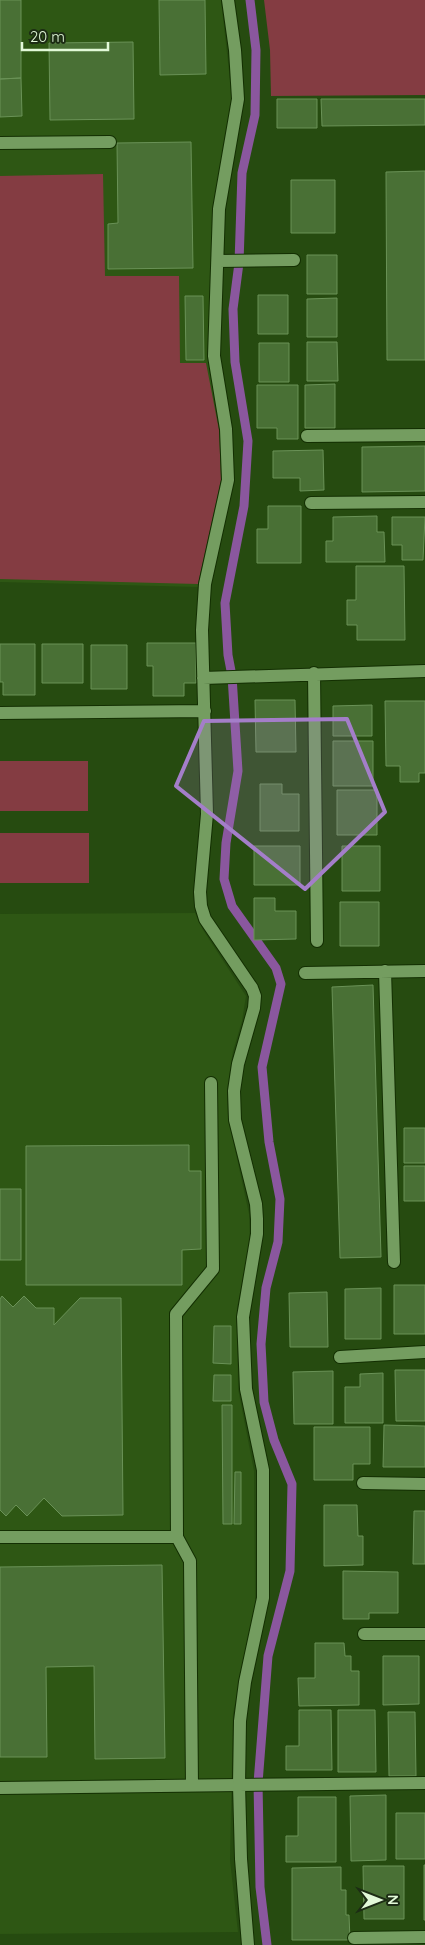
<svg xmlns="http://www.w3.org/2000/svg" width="425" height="1945" font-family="Quicksand,sans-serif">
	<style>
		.built { fill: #2e5714 }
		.green { fill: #843c42 }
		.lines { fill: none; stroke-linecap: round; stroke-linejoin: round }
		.stream { stroke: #8a579e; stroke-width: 9 }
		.building { fill: #497035; stroke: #6a9257 }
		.service-casing { stroke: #132f02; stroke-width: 14 }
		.minor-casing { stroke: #132f02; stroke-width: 14 }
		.service { stroke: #749d60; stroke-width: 12 }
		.minor { stroke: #749d60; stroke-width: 12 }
		.marked { fill: #a47ec9; fill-opacity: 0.2; stroke: #a47ec9; stroke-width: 4; stroke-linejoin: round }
	</style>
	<rect width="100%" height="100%" fill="#264b10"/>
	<!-- built -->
	<path class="built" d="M0 0H221L232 98 213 208V261L208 356 222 429 224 480 199 587 0 582Z
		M195 913 203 930 246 996 242 1021 233 1051 227 1090 228 1117 249 1214 250 1244 237 1308 238 1389 254 1471 255 1599 259 1600 233 1713 230 1860 238 1932 0 1934V914Z"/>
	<!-- green -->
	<path class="green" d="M264 0H425V95L271 96 270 50Z
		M103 174 105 276H179L180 363H206L219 430 221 480 198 584 0 579V176Z
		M0 761H88V811H0Z
		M0 833H89V883H0Z"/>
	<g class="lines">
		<!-- stream -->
		<path class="stream" d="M250 0 256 50 255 115 242 173 239 263 233 309 235 362 248 441 244 506 225 603 228 655 232 676 238 771 226 843 224 879 232 906 276 968 281 984 262 1067 269 1142 280 1199 278 1242 266 1288 261 1344 264 1402 274 1440 292 1484 290 1571 268 1656 258 1783 260 1887 267 1945"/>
	</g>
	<!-- building -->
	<path class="building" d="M0 0H21V78L0 79Z
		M159 0H205L206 74 160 75Z
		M133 42 134 119 50 120 49 43Z
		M21 78 22 116 0 117V79Z
		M277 99H317V128H277Z
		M321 99H425V125L322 126Z
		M191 142 193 268 108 269V224L118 223 117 143Z
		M425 171V360H387L386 172Z
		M291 180H335V233H291Z
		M307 255H337V294H307Z
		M258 295H288V334H258Z
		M185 296H203L204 360H186Z
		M337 298V337H307V299Z
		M307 342H337L338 381H307Z
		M259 343H289V382H259Z
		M335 384V428H305V385Z
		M257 385H298V439H277V428H257Z
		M425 446V491L362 492V447Z
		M323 450 324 490 300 491V478H273V451Z
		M268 506H301V563H257V529H268Z
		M377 516V532H384L385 562H326V541H333V517Z
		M392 517H425L423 560H402V545H392Z
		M356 566H404L405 640H357V625H347V600H356Z
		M147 643H196V683H184V696H153V666H147Z
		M0 644H35V695H3V682H0Z
		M42 644H83V683H42Z
		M91 645H127V689H91Z
		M255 700H295L296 752H256Z
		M385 701H425V773H419V782H400V766H386Z
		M372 705V736H333V706Z
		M333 741H373V786H333Z
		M260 784H282V794H299V831H260Z
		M337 790H377V835H337Z
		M254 846H300V885H254Z
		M342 846H380V891H342Z
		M254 898H275V911H296V939L254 940Z
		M340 902H379V946H340Z
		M373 985 381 1257 340 1258 332 987Z
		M404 1128H425V1163H404Z
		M189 1145V1171H201V1249L182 1250V1285H26V1146Z
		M404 1166H425V1201H404Z
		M0 1189H21V1260H0Z
		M394 1285H425V1334H394Z
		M381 1288V1339H345V1289Z
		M327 1292 328 1347H290L289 1293Z
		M2 1296 13 1307 24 1296 36 1308H54V1325L80 1298H121L123 1515 62 1516 44 1498 27 1516 16 1505 6 1516 0 1510V1299Z
		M214 1326H231V1364L213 1363Z
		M395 1370H425V1421H396Z
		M333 1371V1424H294L293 1372Z
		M383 1373V1423H345V1387H360V1374Z
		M214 1375H231V1401H213Z
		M222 1405H232V1524H223Z
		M384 1425 425 1426V1467H383Z
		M314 1427H370V1464H353V1480H314Z
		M235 1472H241V1524H234Z
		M324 1505H357L358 1536H363V1565L324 1566Z
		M414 1511H425V1564H413Z
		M162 1565 165 1758 95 1759 94 1666 46 1667 47 1757H0V1567Z
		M343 1571 398 1572V1613H369V1619H343Z
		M315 1643H344L345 1656H351V1671H359V1705L299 1706 298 1678H315Z
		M383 1656H419V1704L383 1705Z
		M299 1710H331L332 1770H286V1746H299Z
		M338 1710H375L376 1772H338Z
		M388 1712H415L416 1776H389Z
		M386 1795V1860L351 1861 350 1796Z
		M298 1797H336V1862H286V1836H298Z
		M396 1813H425V1859H396Z
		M424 1865H425V1920H424Z
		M363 1866H404V1919H364Z
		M341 1867V1890H346V1915H349L350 1940H292V1868Z"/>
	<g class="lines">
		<defs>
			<path id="service" d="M0 143 110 142
				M0 1537H177L176 1314 213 1269 211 1083
				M177 1537 190 1561 192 1786
				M0 1788 239 1785"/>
			<path id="minor" d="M228 0 235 50 238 99 219 209 214 356 226 429 228 480 205 584 202 630 207 814 200 892 201 906 205 919 252 988 255 996 254 1008 238 1064 234 1091 235 1120 256 1204 257 1219V1234L243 1317 246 1389 263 1470V1598L245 1682 240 1721 239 1785 241 1859 248 1945
				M218 261 294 260
				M307 436 425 435
				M311 503 425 502
				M314 673 317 941
				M203 678 425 671
				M0 713 205 711
				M385 971 394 1262
				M305 973 425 971
				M340 1357 425 1352
				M363 1483 425 1484
				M364 1634H425
				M239 1785 425 1783
				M354 1938 425 1937"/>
		</defs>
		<!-- service casing -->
		<use href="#service" class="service-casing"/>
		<!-- minor casing -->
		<use href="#minor" class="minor-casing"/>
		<!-- service -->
		<use href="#service" class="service"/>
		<!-- minor -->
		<use href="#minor" class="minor"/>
	</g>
	<!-- marked area -->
	<path class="marked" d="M347 719 385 812 305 889 176 786 204 721Z"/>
	<!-- north arrow -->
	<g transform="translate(380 1900) rotate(90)" stroke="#1c2c14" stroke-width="4" paint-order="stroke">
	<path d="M0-4L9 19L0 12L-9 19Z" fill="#e2f9d8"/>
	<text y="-8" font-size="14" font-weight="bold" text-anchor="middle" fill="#e2f9d8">N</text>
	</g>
	<!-- scale -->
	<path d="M22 42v8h86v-8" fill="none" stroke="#e2f9d8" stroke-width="2.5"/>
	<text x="30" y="42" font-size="15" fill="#e2f9d8" stroke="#1c2c14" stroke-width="4" paint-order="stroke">20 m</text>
</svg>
